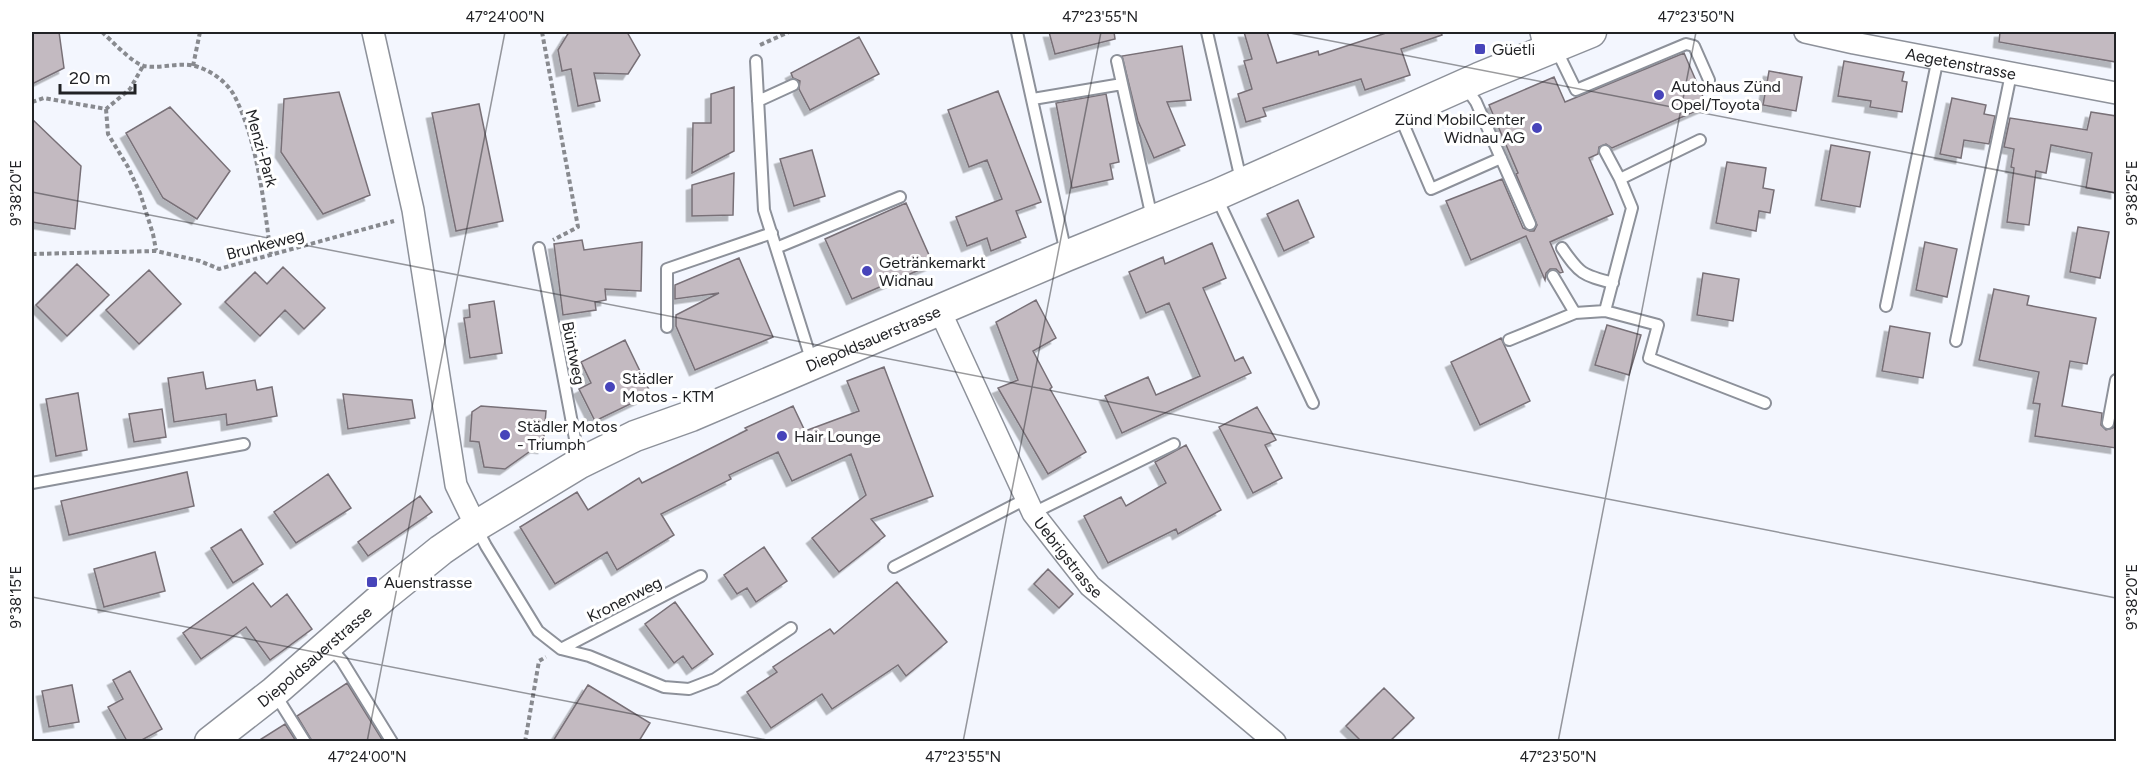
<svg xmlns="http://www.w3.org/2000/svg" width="2148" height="773" font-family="Figtree,sans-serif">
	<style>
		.building { fill: #c3bac1; stroke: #787077; stroke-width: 1.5; filter: url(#shadow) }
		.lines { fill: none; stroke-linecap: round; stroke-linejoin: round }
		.service-casing { stroke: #8d919a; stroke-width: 14 }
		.minor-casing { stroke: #8d919a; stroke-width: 24 }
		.secondary-casing { stroke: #8d919a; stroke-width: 33 }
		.path { stroke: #888a8f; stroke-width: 4; stroke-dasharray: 4.5 3; stroke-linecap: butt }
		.service { stroke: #fff; stroke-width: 10 }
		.minor { stroke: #fff; stroke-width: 21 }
		.secondary { stroke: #fff; stroke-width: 30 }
		.ticks { fill: none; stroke: #212225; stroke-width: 1.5; stroke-opacity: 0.45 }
		.poi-dot { fill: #4744ba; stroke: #fff; stroke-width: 2 }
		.labels { text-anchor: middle; stroke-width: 6; stroke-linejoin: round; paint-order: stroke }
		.poi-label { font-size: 16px; fill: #212225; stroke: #fff; text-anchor: start }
		.street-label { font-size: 16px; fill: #212225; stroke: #fff }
		.neatline { fill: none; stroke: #212225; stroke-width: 2 }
		.ticks-label { font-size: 15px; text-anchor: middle; fill: #212225 }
	</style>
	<defs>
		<filter id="shadow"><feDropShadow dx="-5.5" dy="5.5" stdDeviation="0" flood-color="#0004"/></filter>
	</defs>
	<rect width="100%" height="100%" fill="#f3f6fe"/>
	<!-- building -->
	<path class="building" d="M32 32H59L64 68 32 84Z
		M569 32H627L640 55 628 74 594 73 600 101 578 106 571 69 562 71 558 50Z
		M1049 32H1114L1115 39 1055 54Z
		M1244 32H1267L1277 63 1318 51 1319 55 1389 32H1441L1442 35 1401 49 1410 75 1365 90 1361 79 1263 108 1266 116 1246 122 1238 94 1252 89 1244 61 1252 59Z
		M2000 32H2116V62L1999 42Z
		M859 37 879 74 810 110 799 89 800 81 793 78 791 73Z
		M1182 46 1191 100 1167 102 1185 145 1154 158 1138 121 1122 56Z
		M1684 53 1707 106 1612 148 1606 144 1599 147 1598 154 1589 158 1613 214 1550 242 1563 272 1560 273 1556 269H1550L1546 273 1545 280 1526 236 1471 260 1446 201 1502 179 1523 228 1530 231H1534L1537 225 1516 174 1518 173 1489 105 1554 77 1565 102Z
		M1844 61 1904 72 1902 81 1907 82 1902 112 1870 107 1871 101 1838 96Z
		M1769 71 1802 77 1796 111 1763 105Z
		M734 87V151L692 173 693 123H711V94Z
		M998 91 1041 202 1016 211 1026 237 991 251 987 238 967 246 956 217 1002 199 987 160 969 167 948 110Z
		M339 92 370 195 323 214 281 152 284 99Z
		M1106 94 1119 162 1110 164 1113 179 1072 188 1056 103Z
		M1952 98 1986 105 1984 114 1995 116 1989 144 1964 140 1961 158 1940 154Z
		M479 104 503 221 456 231 432 113Z
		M170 107 230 171 197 219 163 198 126 133Z
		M2091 112 2116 116V193L2086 188 2092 153 2051 145 2046 173 2036 171 2029 225 2007 222 2014 168 2011 167 2014 149 2004 147 2010 118 2087 130Z
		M32 119 81 166 75 229 32 222Z
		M1831 145 1870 152 1860 207 1821 200Z
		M812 150 825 196 794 206 780 159Z
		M1727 162 1766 168 1763 188 1774 190 1770 213 1759 211 1756 231 1716 223Z
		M734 173 733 215 692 216V185Z
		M1298 200 1314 237 1284 251 1267 214Z
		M906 203 933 264 852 299 825 239Z
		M2078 227 2109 232 2100 278 2070 272Z
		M582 240 584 250 642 242 641 291 605 289 606 300 595 302 596 310 563 315 554 244Z
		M1925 242 1957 249 1947 297 1916 290Z
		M1212 243 1226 278 1203 288 1235 361 1243 357 1251 373 1122 433 1105 396 1148 377 1156 395 1200 376 1169 303 1146 313 1129 272 1163 257 1165 264Z
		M739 258 773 337 695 370 676 326V315L719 293 675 299V285Z
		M77 264 109 295 67 336 36 305Z
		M283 267 325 308 304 329 285 310 260 336 225 302 255 272 267 284Z
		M149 270 181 304 139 344 106 310Z
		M1703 273 1739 279 1733 321 1697 315Z
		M1994 289 2029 296 2027 305 2096 318 2087 364 2070 361 2062 406 2102 413 2101 425 2106 430 2113 428 2116 418V448L2035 436 2040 404 2033 403 2039 372 1979 360Z
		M1036 300 1056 338 1033 351 1052 387 1050 389 1086 452 1048 474 998 388 1018 380 996 322Z
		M494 301 502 353 470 358 464 318 470 317 469 305Z
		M1607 325 1641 335 1629 375 1595 365Z
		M1890 326 1930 333 1923 378 1882 371Z
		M1501 338 1530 401 1480 425 1451 362Z
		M625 340 651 394 595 421 579 389 591 383 581 362Z
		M884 367 933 496 871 519 885 536 839 572 812 538 866 495 851 454 792 481 778 452 729 475 731 479 661 514 674 535 617 570 607 552 555 584 520 527 577 492 588 510 639 478 642 483 747 430 745 428 793 406 805 431 859 411 847 381Z
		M203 372 206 389 255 380 257 390 272 387 277 416 227 425 226 414 174 422 168 378Z
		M78 393 87 450 56 456 46 399Z
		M343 394 412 400 415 418 348 429Z
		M481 406 546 411 543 448 536 447 505 469 484 467 479 442 470 441 472 412Z
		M1257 407 1276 440 1265 445 1282 478 1253 493 1219 427Z
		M162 409 166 437 134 442 129 414Z
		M1186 445 1221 510 1178 534 1176 529 1108 563 1084 516 1121 497 1126 506 1166 483 1155 462Z
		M187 472 194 506 69 535 61 501Z
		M328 474 351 508 296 543 274 512Z
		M420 496 432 512 368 556 358 542Z
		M241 529 263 564 233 583 211 548Z
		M764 547 787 581 756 602 747 588 737 594 724 575Z
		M155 552 165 591 104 607 94 569Z
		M1048 569 1073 594 1059 608 1034 584Z
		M897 582 947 642 906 676 898 665 832 709 822 694 771 728 747 692 777 672 773 667 830 629 834 634Z
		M253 583 271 607 287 594 312 629 270 660 246 627 201 659 183 633Z
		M675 602 713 654 692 669 683 656 674 663 645 624Z
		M130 671 162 729 140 741H127L108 707 123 699 113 680Z
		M347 683 383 741H312L297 716Z
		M72 685 79 722 49 727 42 691Z
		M588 685 650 723 639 741H553Z
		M1384 688 1414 718 1390 741H1361L1346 726Z
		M285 724 296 741H258Z"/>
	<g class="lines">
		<defs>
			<path id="service" d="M1017 32 1066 253
				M1207 32 1241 180
				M1556 49 1576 90 1686 44 1694 46 1709 80
				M756 61 764 210 812 362
				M1117 61 1152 218
				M1464 85 1476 102 1530 224
				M1033 99 1122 84
				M758 101 793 85
				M1399 114 1431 189 1501 158
				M1605 151 1620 179
				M1217 198 1313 403
				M539 248 579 460
				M776 248 900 197
				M1562 248C1580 274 1582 275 1613 283
				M1553 276 1575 313 1605 311 1632 208 1620 179 1700 140
				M1886 306 1938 58
				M1605 311 1658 325 1649 358 1765 403
				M667 327V269L772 233
				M1509 340 1575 313
				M1956 341 2011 74
				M2108 423 2116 380
				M32 483 244 444
				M1033 513 1174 444
				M476 527 486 546 538 631 561 649 589 656 664 687 689 689 715 679 791 628
				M894 567 1026 499
				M330 647 342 661 392 742
				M561 649 701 576
				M275 694 305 742"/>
			<g id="minor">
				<path d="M373 32 413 210 456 485 476 526"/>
				<path d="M1541 32 1545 49"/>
				<path id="s1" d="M1805 32 1854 43 2116 93"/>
				<path id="s2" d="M940 311 1033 513 1090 586 1275 742"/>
			</g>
			<g id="secondary">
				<path id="s3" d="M210 742 274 692 384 596 441 550 476 526 580 463 635 436 691 416 1066 256 1216 195 1479 78 1591 32"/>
			</g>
		</defs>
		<!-- service casing -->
		<use href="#service" class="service-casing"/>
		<!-- minor casing -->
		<use href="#minor" class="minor-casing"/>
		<!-- secondary casing -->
		<use href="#secondary" class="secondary-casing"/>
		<!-- path -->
		<path class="path" d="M102 32C111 40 132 63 144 66 161 69 178 62 195 66 210 70 226 81 234 95 258 142 264 204 271 256
			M542 32 578 227 553 240
			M760 45 789 32
			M193 66 200 32
			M32 102 44 98 106 109 130 89 143 66
			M106 109 108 134 128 167 140 193 153 234 156 250
			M32 254 156 251 200 261 219 269 394 221
			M525 742 539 661 546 657"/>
		<!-- service -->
		<use href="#service" class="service"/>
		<!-- minor -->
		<use href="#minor" class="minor"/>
		<!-- secondary -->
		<use href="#secondary" class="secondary"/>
	</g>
	<!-- ticks -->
	<path class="ticks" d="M1285 32 2116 193M32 192 2116 598M32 597 777 742M367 742 505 32M963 742 1101 32M1558 742 1696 32"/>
	<!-- markers -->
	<g class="poi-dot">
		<rect x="1474" y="43" width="12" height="12" rx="3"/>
		<circle cx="1659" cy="95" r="6"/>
		<circle cx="1537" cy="128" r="6"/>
		<circle cx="867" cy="271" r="6"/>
		<circle cx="610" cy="387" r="6"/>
		<circle cx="505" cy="435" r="6"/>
		<circle cx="782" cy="436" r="6"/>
		<rect x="366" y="576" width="12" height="12" rx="3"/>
	</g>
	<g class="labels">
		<!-- poi labels -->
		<g class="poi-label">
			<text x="1492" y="55">Güetli</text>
			<text x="1671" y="92">Autohaus Zünd<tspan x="1671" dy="18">Opel/Toyota</tspan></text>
			<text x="1525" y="125" text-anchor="end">Zünd MobilCenter<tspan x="1525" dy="18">Widnau AG</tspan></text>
			<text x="879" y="268">Getränkemarkt<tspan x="879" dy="18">Widnau</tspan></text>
			<text x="622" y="384">Städler<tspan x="622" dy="18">Motos - KTM</tspan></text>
			<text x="517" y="432">Städler Motos<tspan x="517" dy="18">- Triumph</tspan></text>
			<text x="794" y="442">Hair Lounge</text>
			<text x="384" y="588">Auenstrasse</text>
		</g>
		<!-- street labels -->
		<g class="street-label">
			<text dy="6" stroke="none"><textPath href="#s1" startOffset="159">Aegetenstrasse</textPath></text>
			<text transform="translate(262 148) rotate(74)" y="6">Menzi-Park</text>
			<text transform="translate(265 244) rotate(-15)" y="6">Brunkeweg</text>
			<text dy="6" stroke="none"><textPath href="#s3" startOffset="783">Diepoldsauerstrasse</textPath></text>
			<text transform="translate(574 353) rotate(79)" y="6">Büntweg</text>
			<text dy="6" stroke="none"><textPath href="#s2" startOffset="279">Uebrigstrasse</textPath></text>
			<text transform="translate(624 599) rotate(-27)" y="6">Kronenweg</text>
			<text dy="6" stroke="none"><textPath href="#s3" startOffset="135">Diepoldsauerstrasse</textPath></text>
		</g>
	</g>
	<!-- border -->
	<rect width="2148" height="773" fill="none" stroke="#ffffff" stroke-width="66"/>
	<!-- scale -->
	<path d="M60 84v9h75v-9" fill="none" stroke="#212225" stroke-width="3"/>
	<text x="69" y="84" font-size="18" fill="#212225" stroke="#ffffff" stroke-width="4.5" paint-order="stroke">20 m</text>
	<rect x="33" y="33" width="2082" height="707" class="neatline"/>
	<g class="ticks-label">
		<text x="505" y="22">47°24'00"N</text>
		<text x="1100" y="22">47°23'55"N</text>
		<text x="1696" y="22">47°23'50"N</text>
		<text transform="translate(16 193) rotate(-90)" y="5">9°38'20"E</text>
		<text transform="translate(2132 193) rotate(-90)" y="5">9°38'25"E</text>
		<text transform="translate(16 597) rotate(-90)" y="5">9°38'15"E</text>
		<text transform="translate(2132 597) rotate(-90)" y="5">9°38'20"E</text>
		<text x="367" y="762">47°24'00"N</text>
		<text x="963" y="762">47°23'55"N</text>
		<text x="1558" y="762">47°23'50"N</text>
	</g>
</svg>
